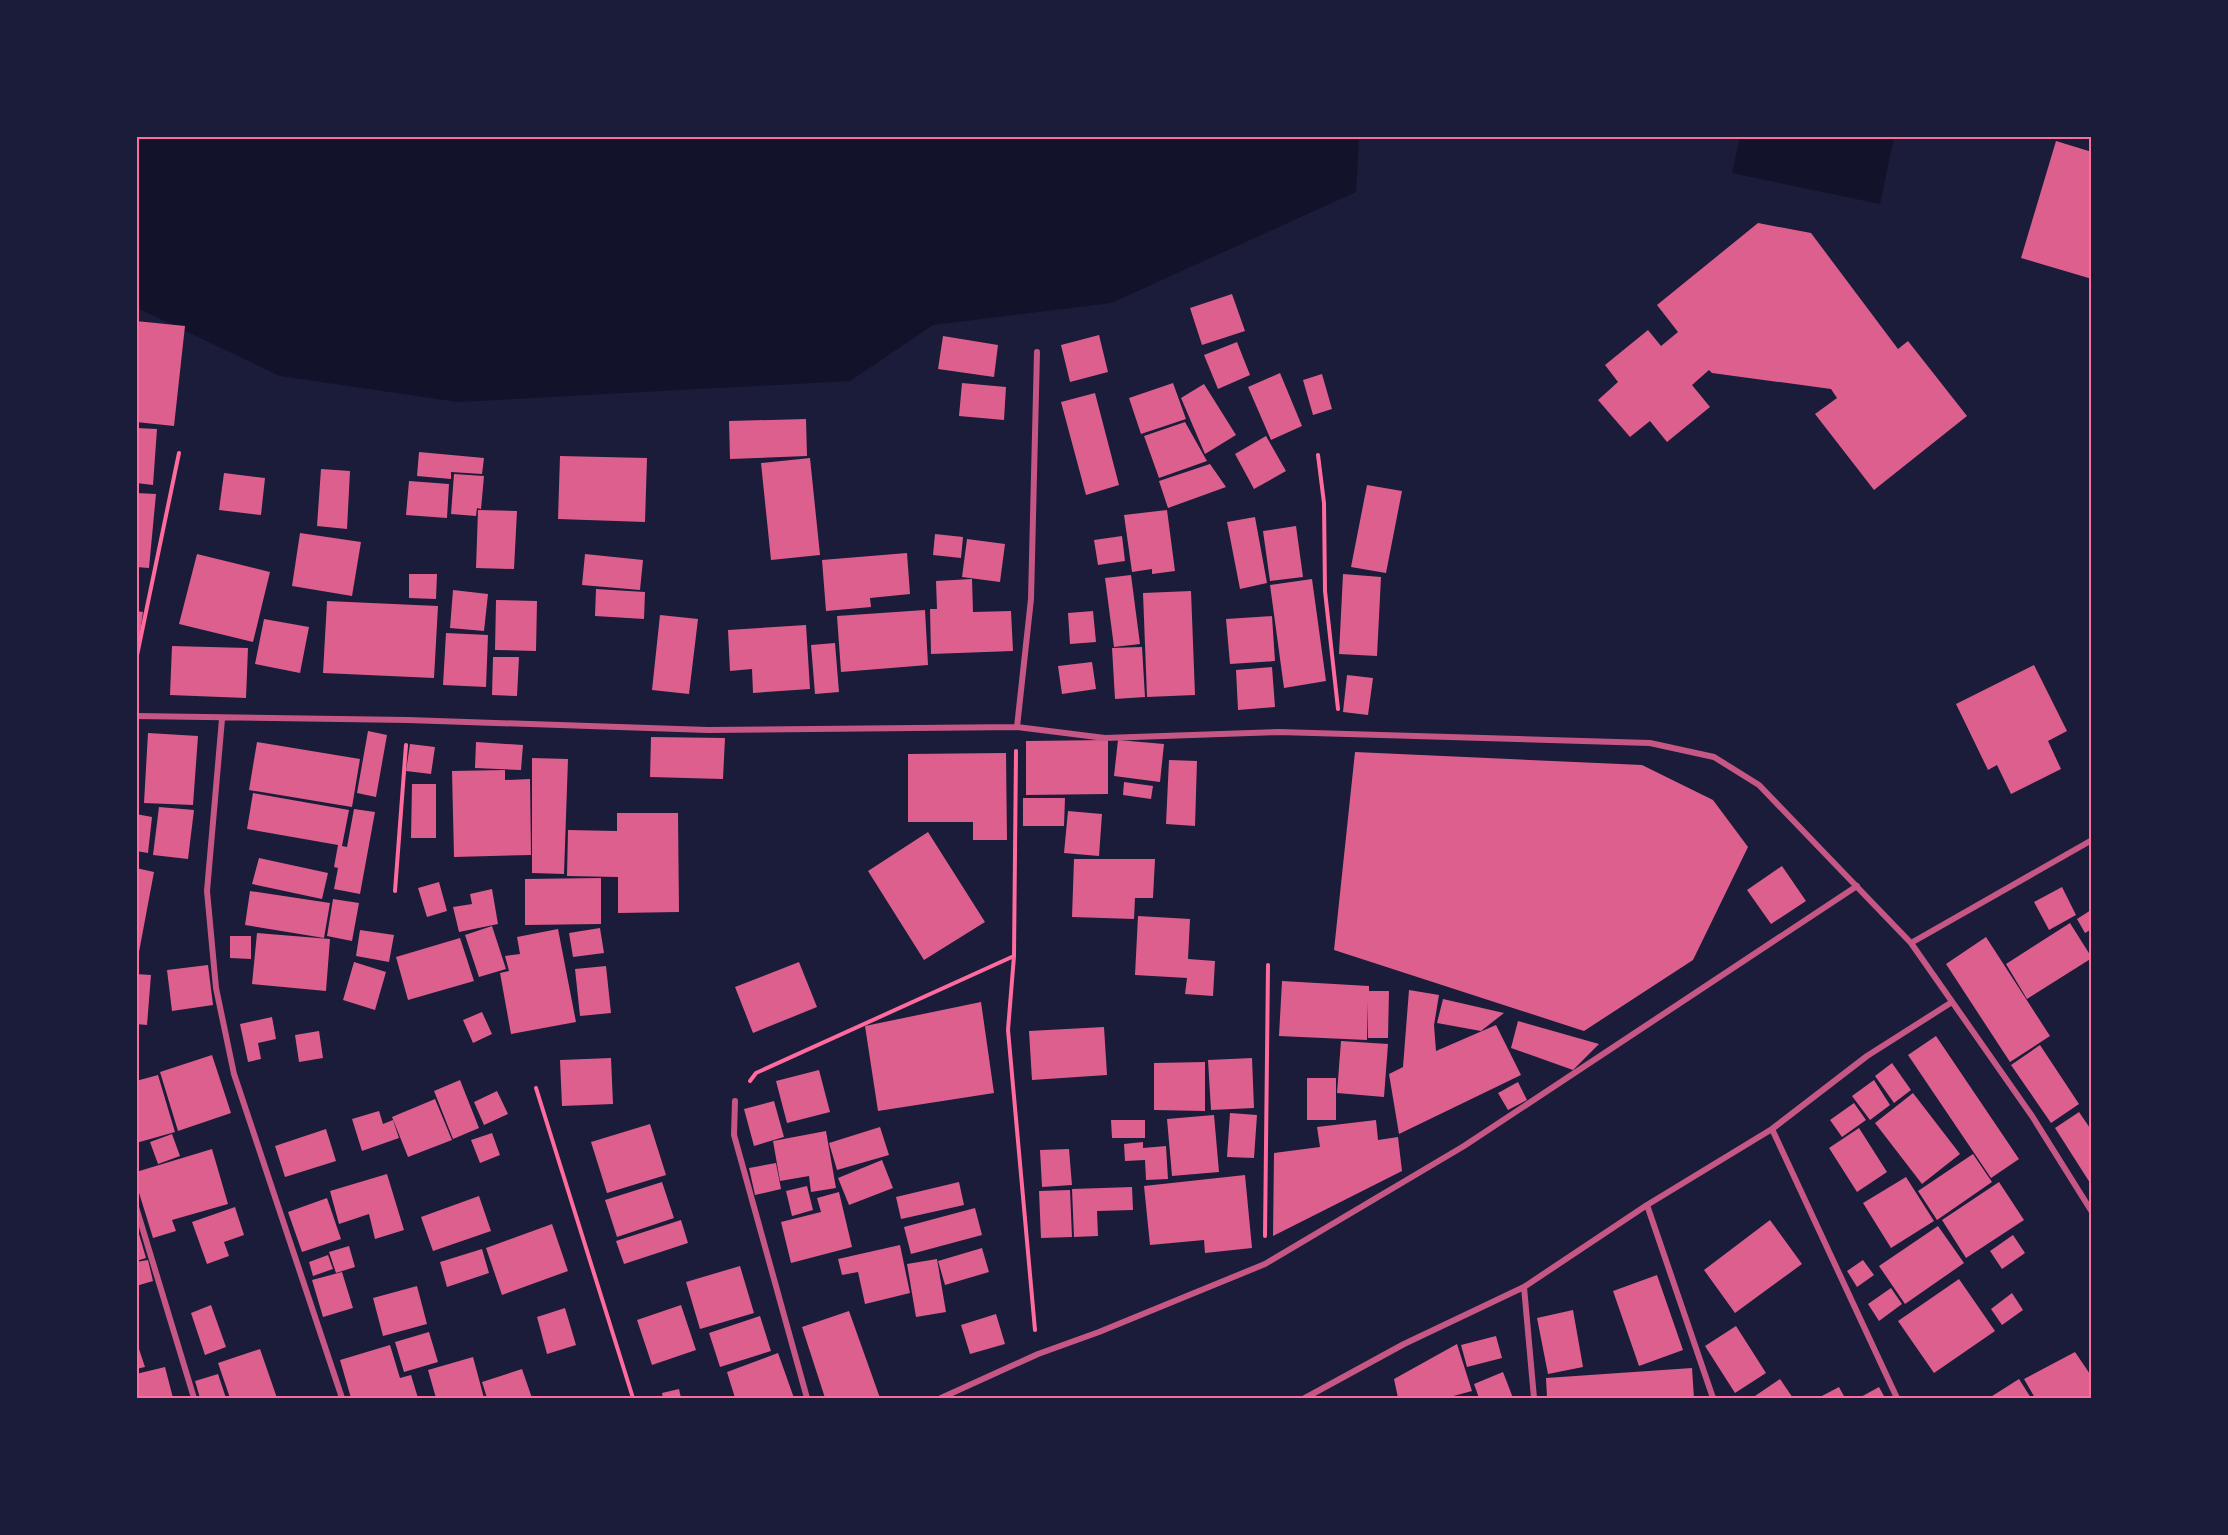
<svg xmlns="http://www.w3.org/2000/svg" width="2228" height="1535" font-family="Commissioner,sans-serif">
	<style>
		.water { fill: #12122b }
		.building { fill: #dd5f8e }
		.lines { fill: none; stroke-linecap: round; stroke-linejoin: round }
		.path { stroke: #ff6b9d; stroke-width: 4 }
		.minor { stroke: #c65784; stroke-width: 6 }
		.neatline { fill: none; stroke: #ff6b9d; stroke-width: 2 }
	</style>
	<rect width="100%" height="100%" fill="#1b1b3a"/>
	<!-- water -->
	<path class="water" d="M137 137H1359L1356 192 1111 303 933 325 850 381 458 402 280 376 137 308Z
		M1740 137H1894L1880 204 1732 173Z"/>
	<!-- building -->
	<path class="building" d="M2056 141 2092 152V279L2021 258Z
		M1758 223 1811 233 1898 349 1908 341 1967 416 1874 490 1815 414 1837 398 1831 389 1712 373 1709 370 1692 385 1710 407 1667 442 1650 421 1630 437 1598 400 1618 382 1605 365 1648 330 1661 346 1678 332 1657 305Z
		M1232 294 1245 331 1202 345 1190 308Z
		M136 321 185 326 174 426 136 422Z
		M1099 335 1108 372 1070 382 1061 345Z
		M943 336 998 345 994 377 938 369Z
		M1237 342 1250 375 1218 389 1204 355Z
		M1280 373 1302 426 1271 440 1248 387Z
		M1322 374 1332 409 1313 415 1303 380Z
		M962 383 1006 387 1004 420 959 416Z
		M1173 383 1186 419 1141 434 1129 398Z
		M1204 384 1236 435 1205 454 1181 398Z
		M1095 393 1119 485 1086 495 1061 402Z
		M806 419 807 456 730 459 729 421Z
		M1185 422 1207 461 1159 478 1144 436Z
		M136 428 157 429 153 485 136 483Z
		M1266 436 1286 471 1254 489 1235 454Z
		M419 452 484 458 482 474 451 472V479L417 476Z
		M560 456 647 458 645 522 558 519Z
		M810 458 820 555 771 560 761 463Z
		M1210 464 1226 487 1168 508 1159 481Z
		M321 469 350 471 347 529 317 526Z
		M224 473 265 478 261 515 219 510Z
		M454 474 484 476 481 509 477 508 476 516 451 514Z
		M409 481 449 484 447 518 406 515Z
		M1367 485 1402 491 1386 573 1351 567Z
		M136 493 156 494 149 568 136 567Z
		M478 510 517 511 514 569 476 568Z
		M1167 510 1175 571 1152 574V569L1132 572 1124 515Z
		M1255 517 1267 583 1240 589 1227 522Z
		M1296 526 1303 577 1270 581 1263 531Z
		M300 533 361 542 352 596 292 586Z
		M935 534 963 537 961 558 933 555Z
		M1122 536 1125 561 1098 565 1094 540Z
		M967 539 1005 544 1000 582 962 577Z
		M907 553 910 594 870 598 871 607 826 611 822 560Z
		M197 554 270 572 253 642 179 624Z
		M585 554 643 560 640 590 582 585Z
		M409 574H437L436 599 409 598Z
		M1343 574 1381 577 1377 656 1339 654Z
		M1131 575 1140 644 1114 647 1105 578Z
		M972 579 973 612 1011 611 1013 651 931 654 930 609H937L936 581Z
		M1312 579 1326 681 1284 688 1270 585Z
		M596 589 645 592 644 619 595 616Z
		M453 590 488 594 484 631 450 628Z
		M1191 591 1195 695 1147 697 1143 593Z
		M496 600 537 601 536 651 495 650Z
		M327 601 438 606 434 678 323 673Z
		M925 610 928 665 841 672 837 616Z
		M136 611 143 612 138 647H136Z
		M1093 611 1096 642 1070 644 1068 613Z
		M660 615 698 619 689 694 652 690Z
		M1272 616 1275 661 1230 664 1226 619Z
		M264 619 309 627 300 673 255 664Z
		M806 625 810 689 753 693 752 669 730 671 728 630Z
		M446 633 488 635 486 687 443 685Z
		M835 643 839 692 815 694 811 645Z
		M172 646 248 648 246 698 170 695Z
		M1142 647 1145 697 1115 699 1112 648Z
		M493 657H519L517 696 492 695Z
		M1092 662 1096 689 1062 694 1058 666Z
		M2034 665 2067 731 2048 741 2061 769 2011 794 1997 765 1988 770 1956 704Z
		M1272 667 1275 707 1238 710 1236 670Z
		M1347 675 1373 678 1368 715 1343 712Z
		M368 731 387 735 376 797 357 793Z
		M148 733 198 736 193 805 144 803Z
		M651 737 725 738 723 779 650 777Z
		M1108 740V794L1026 795V741Z
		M1118 740 1164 744 1160 782 1114 776Z
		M257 742 360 759 352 807 249 790Z
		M476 742 523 745 521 770 475 768Z
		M410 744 435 747 431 774 406 771Z
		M1355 752 1642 765 1713 800 1748 847 1693 960 1584 1031 1334 950Z
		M1006 753 1007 840H973V822H908V754Z
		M532 758 568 759 564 874 532 873Z
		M1169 760 1197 761 1195 826 1166 824Z
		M505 770V780L530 779 531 855 454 857 452 771Z
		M1124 782 1153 786 1151 799 1123 795Z
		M412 784H436V838H411Z
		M253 793 349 810 342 846 347 847 354 809 375 812 360 894 334 889 338 868 334 867 338 845 247 829Z
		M1023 798H1065L1064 826H1023Z
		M159 807 194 810 188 859 153 855Z
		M1068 811 1102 814 1099 856 1064 853Z
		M617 813H678L679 912 618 913V877L567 876 568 830 617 831Z
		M136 814 152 817 148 853 136 851Z
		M928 832 985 922 924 960 868 871Z
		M259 858 328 873 322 899 252 884Z
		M1074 859H1155L1153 898H1135L1134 919 1072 917Z
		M1782 866 1806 901 1771 924 1747 890Z
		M136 868 154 872 139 952 136 951Z
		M601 878V924L525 925V879Z
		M439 882 447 911 427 917 418 888Z
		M2062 887 2076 915 2049 930 2034 902Z
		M492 889 498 924 459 932 453 907 472 904 470 894Z
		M250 891 330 903 324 938 245 925Z
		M333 899 359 903 352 941 327 936Z
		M2091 910 2092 929 2085 933 2077 919Z
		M1138 916 1190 919 1188 959 1215 961 1213 996 1185 994 1187 978 1135 975Z
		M2070 923 2092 958 2027 999 2006 964Z
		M492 926 506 969 479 977 465 935Z
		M600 928 604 953 573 957 569 933Z
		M558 929 576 1022 511 1034 500 973 509 971 505 956 520 954 517 937Z
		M360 930 394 935 389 962 356 956Z
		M257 933 330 939 326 991 252 984Z
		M230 936H251V959L230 958Z
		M1986 937 2050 1036 2010 1062 1946 964Z
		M460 938 474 981 408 1000 396 957Z
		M354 962 386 972 375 1010 343 1000Z
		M799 962 817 1007 753 1033 735 987Z
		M208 965 213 1005 172 1011 167 970Z
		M606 966 611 1013 580 1016 575 969Z
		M136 974 151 975 147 1025 136 1024Z
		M1282 981 1369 986V991H1389L1388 1038H1368V1002L1367 1040 1279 1036Z
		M1409 990 1439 995 1434 1025 1436 1051 1496 1025 1521 1075 1399 1134 1389 1074 1403 1067Z
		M1443 999 1504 1013 1481 1031 1437 1023Z
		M981 1002 994 1093 878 1111 865 1026Z
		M482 1012 492 1034 473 1043 463 1020Z
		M272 1017 276 1039 258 1043 261 1059 248 1062 240 1024Z
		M1518 1021 1599 1044 1573 1070 1511 1048Z
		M1104 1027 1107 1075 1032 1080 1029 1031Z
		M319 1031 323 1058 299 1062 295 1035Z
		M1936 1036 2019 1159 1991 1178 1908 1055Z
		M1341 1041 1388 1044 1384 1097 1337 1093Z
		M2040 1045 2079 1104 2051 1123 2011 1065Z
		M212 1055 231 1113 178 1131 160 1072Z
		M611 1058 613 1104 562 1106 560 1060Z
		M1252 1058 1254 1108 1211 1110 1208 1060Z
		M1205 1062V1111L1154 1110V1063Z
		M1892 1063 1911 1090 1894 1103 1875 1076Z
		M819 1070 830 1112 787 1123 776 1081Z
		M158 1075 175 1132 136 1143V1081Z
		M1307 1078H1336V1120H1307Z
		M460 1080 479 1128 453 1139 434 1091Z
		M1874 1080 1890 1105 1870 1120 1852 1096Z
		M1518 1082 1527 1100 1508 1110 1498 1093Z
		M497 1091 508 1114 484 1125 474 1102Z
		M1913 1093 1960 1154 1922 1184 1875 1123Z
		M435 1099 452 1140 408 1157 392 1117Z
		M774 1101 784 1137 754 1146 744 1109Z
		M1854 1103 1866 1120 1842 1137 1830 1120Z
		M379 1111 383 1124 393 1120 399 1138 362 1151 352 1119Z
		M2079 1112 2092 1131V1186L2055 1128Z
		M1230 1113 1257 1115 1254 1158 1227 1157Z
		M1214 1115 1219 1172 1172 1176 1167 1119Z
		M1111 1120H1145V1138H1112Z
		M1376 1120 1378 1140 1398 1137 1402 1171 1273 1236 1274 1153 1320 1147 1317 1127Z
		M650 1124 666 1175 607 1193 591 1142Z
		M880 1127 889 1155 837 1170 829 1143Z
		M1859 1128 1887 1172 1857 1192 1829 1148Z
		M326 1129 336 1161 285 1177 275 1146Z
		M826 1131 836 1188 811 1192 809 1176 780 1181 773 1141Z
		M492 1133 500 1155 480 1163 471 1140Z
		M172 1134 180 1156 158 1164 150 1142Z
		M1143 1142V1148L1166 1146 1168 1179 1146 1180 1145 1160 1125 1161 1124 1144Z
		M212 1149 228 1204 172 1220 176 1231 153 1238 136 1183V1172Z
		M1069 1149 1072 1185 1042 1187 1040 1150Z
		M1973 1154 1992 1182 1937 1220 1918 1191Z
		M882 1160 893 1188 849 1205 838 1178Z
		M776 1163 781 1189 755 1195 749 1168Z
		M387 1174 404 1230 375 1239 369 1214 339 1224 330 1191Z
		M1245 1175 1252 1248 1205 1253 1204 1240 1150 1245 1144 1186Z
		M1906 1177 1934 1221 1891 1248 1863 1203Z
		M662 1182 674 1218 617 1237 605 1200Z
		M959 1182 964 1205 901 1219 896 1197Z
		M1999 1182 2024 1220 1966 1258 1942 1220Z
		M807 1186 813 1210 792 1216 786 1191Z
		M1132 1187 1133 1210 1097 1211 1098 1236 1074 1237 1072 1189Z
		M1070 1190 1072 1237 1041 1238 1039 1191Z
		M839 1192 852 1247 791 1263 781 1222 821 1212 817 1198Z
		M479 1196 491 1231 433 1251 421 1217Z
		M327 1198 341 1239 302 1252 288 1212Z
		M235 1207 244 1235 224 1242 229 1256 207 1264 192 1222Z
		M975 1208 982 1235 911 1254 904 1227Z
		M681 1220 688 1243 624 1264 616 1241Z
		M1770 1220 1802 1264 1735 1313 1704 1270Z
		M552 1224 568 1271 502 1295 486 1248Z
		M1938 1226 1964 1263 1905 1304 1879 1266Z
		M139 1234 146 1258 136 1261V1235Z
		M2013 1235 2025 1253 2002 1269 1990 1251Z
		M900 1245 910 1293 865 1304 858 1272 842 1275 838 1259Z
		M349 1246 355 1267 336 1273 329 1252Z
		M982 1248 989 1272 945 1285 938 1261Z
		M482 1249 489 1273 447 1287 440 1262Z
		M328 1255 333 1269 313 1276 309 1262Z
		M937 1259 946 1312 916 1317 907 1264Z
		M148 1260 153 1281 136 1286V1262Z
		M1863 1260 1874 1275 1857 1287 1847 1271Z
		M740 1266 754 1313 700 1329 686 1282Z
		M342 1272 353 1308 323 1317 312 1280Z
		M1657 1275 1683 1350 1639 1366 1613 1291Z
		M1959 1279 1995 1331 1934 1373 1898 1321Z
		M417 1286 427 1324 383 1336 373 1298Z
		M1891 1288 1902 1304 1879 1321 1868 1304Z
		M2012 1293 2023 1310 2002 1325 1991 1309Z
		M211 1305 226 1347 205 1355 191 1313Z
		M681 1305 696 1350 652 1365 637 1320Z
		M565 1308 576 1345 547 1354 537 1317Z
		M1573 1310 1583 1367 1548 1374 1537 1318Z
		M849 1311 880 1398H825L802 1327Z
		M996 1314 1005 1344 970 1354 961 1325Z
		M760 1316 771 1351 720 1367 709 1333Z
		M1736 1326 1766 1373 1735 1393 1705 1346Z
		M429 1332 438 1362 404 1372 395 1342Z
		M1496 1336 1502 1358 1467 1367 1461 1345Z
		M136 1340 145 1367 136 1369Z
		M1457 1344 1472 1391 1446 1398H1398L1394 1379Z
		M390 1345 400 1378 411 1375 418 1398H351L340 1360Z
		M260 1349 277 1398H230L218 1363Z
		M2075 1352 2092 1377V1398H2035L2024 1379Z
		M778 1353 794 1398H735L727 1372Z
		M473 1357 484 1398H436L428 1370Z
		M165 1367 173 1398H136V1374Z
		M1692 1368 1694 1398H1547L1546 1378Z
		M522 1369 532 1398H487L482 1382Z
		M1503 1372 1513 1398H1479L1474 1384Z
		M218 1374 226 1398H200L195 1381Z
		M1780 1379 1793 1398H1752Z
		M2019 1379 2031 1398H1989Z
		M1839 1387 1845 1398H1818Z
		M1879 1387 1885 1398H1859Z
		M679 1389 681 1398H663L662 1393Z"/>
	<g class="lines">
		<!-- path -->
		<path class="path" d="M1318 455 1324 503 1325 591 1338 709
			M136 660 179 453
			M1016 751 1014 956 1008 1030 1035 1330
			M395 891 406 745
			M750 1081 756 1073 1014 956
			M536 1088 633 1398
			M1265 1236 1268 965"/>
		<!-- minor -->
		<path class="minor" d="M136 716 408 720 708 730 1017 727 1105 738 1279 732 1650 743 1714 757 1759 785 1911 943 2032 1116 2092 1212
			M222 719 207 891 216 988 234 1074 342 1398
			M1017 727 1031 599 1037 352
			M1911 943 2092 840
			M735 1101 734 1135 807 1398
			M1772 1129 1897 1398
			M1647 1205 1713 1398
			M136 1207 194 1398
			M1524 1287 1534 1398
			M941 1398 1038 1354 1099 1332 1265 1264 1464 1146 1857 886
			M1305 1398 1404 1344 1524 1287 1647 1205 1772 1129 1867 1056 1952 1002"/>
	</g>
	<!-- border -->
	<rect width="2228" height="1535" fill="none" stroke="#1b1b3a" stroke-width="276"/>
	<rect x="138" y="138" width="1952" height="1259" class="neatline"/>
</svg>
